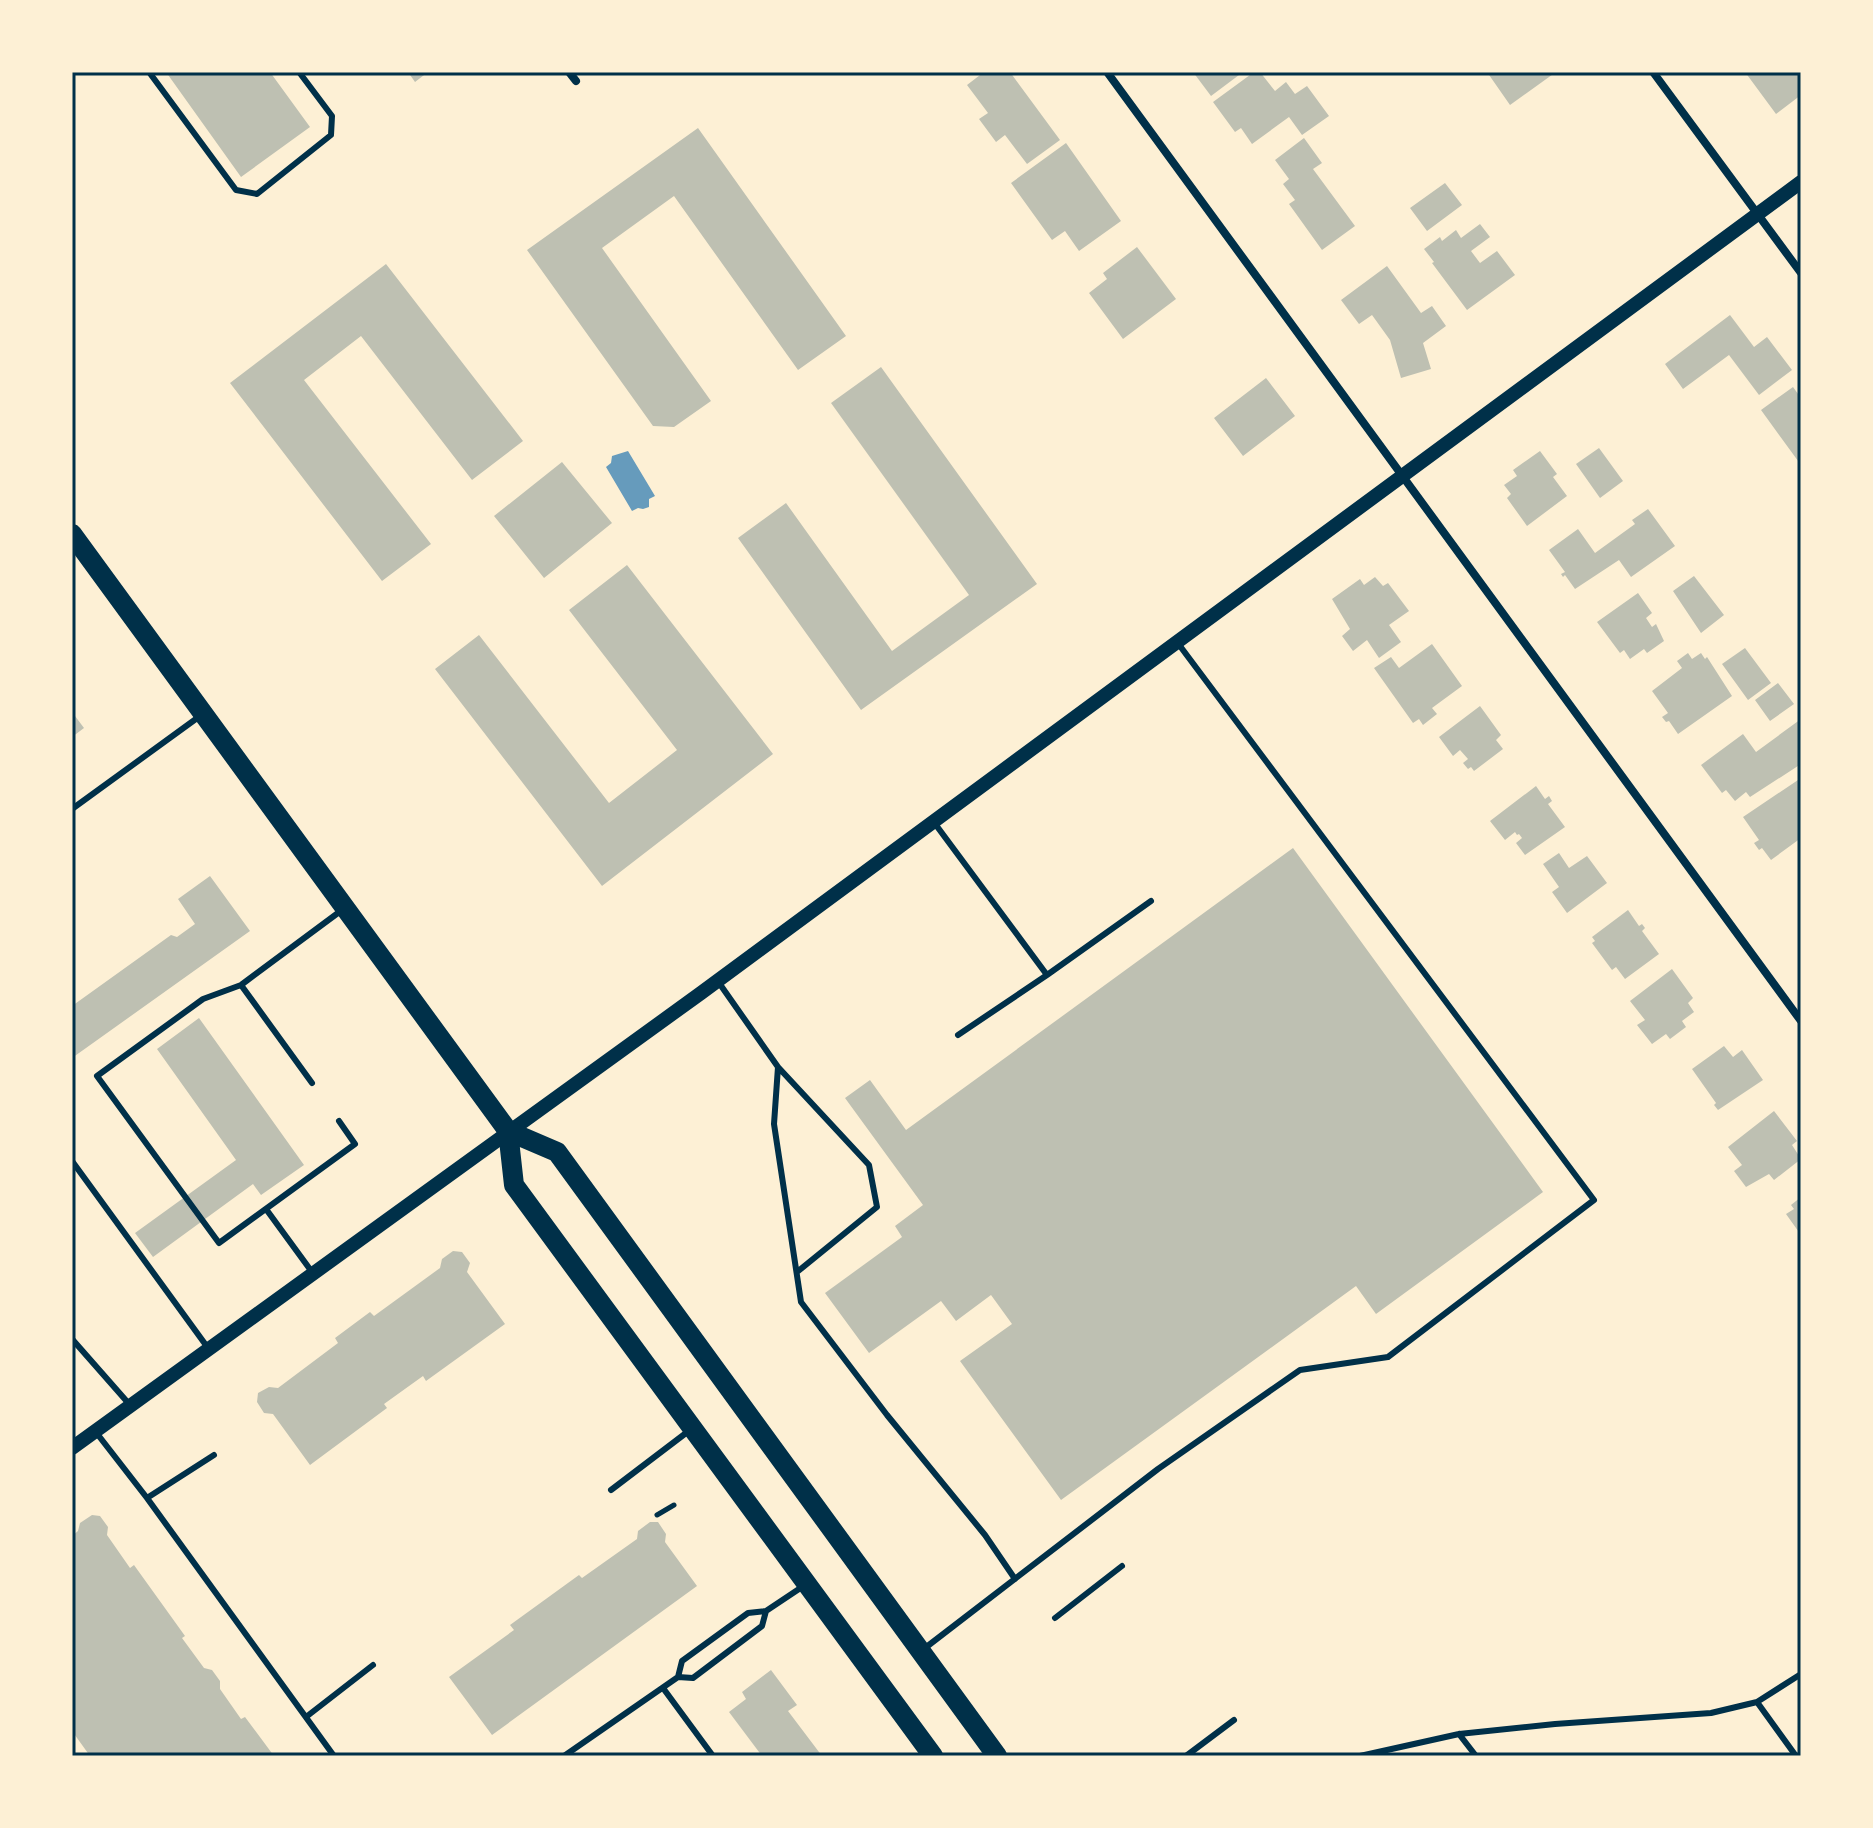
<svg xmlns="http://www.w3.org/2000/svg" width="1873" height="1828" font-family="Bitter,serif">
	<style>
		.water { fill: #669bbc }
		.building { fill: #bec0b2 }
		.lines { fill: none; stroke-linecap: round; stroke-linejoin: round }
		.path { stroke: #003049; stroke-width: 5 }
		.service { stroke: #003049; stroke-width: 6 }
		.minor { stroke: #003049; stroke-width: 8 }
		.tertiary { stroke: #003049; stroke-width: 14 }
		.primary { stroke: #003049; stroke-width: 20 }
		.neatline { fill: none; stroke: #003049; stroke-width: 3 }
	</style>
	<rect width="100%" height="100%" fill="#fdf0d5"/>
	<!-- water -->
	<path class="water" d="M628 451 655 496 649 499V507L643 509 638 508 632 511 606 467 611 463 612 456Z"/>
	<!-- building -->
	<path class="building" d="M166 72H270L310 127 241 177Z
		M408 72H428L415 82Z
		M984 72H1010L1060 140 1027 164 1005 135 996 142 979 119 988 113 967 85Z
		M1193 72H1243L1211 96Z
		M1254 72H1260L1275 91 1286 82 1295 94 1307 86 1329 116 1302 135 1289 117 1252 144 1241 128 1235 132 1213 102Z
		M1487 72H1556L1510 105Z
		M1745 72H1801V95L1776 114Z
		M698 128 846 336 798 370 674 196 602 248 711 401 674 427 653 426 527 250Z
		M1304 138 1322 163 1313 169 1355 226 1322 250 1289 204 1295 200 1283 184 1289 179 1275 160Z
		M1066 143 1121 221 1079 251 1065 231 1052 240 1011 183Z
		M1445 183 1462 205 1427 231 1410 208Z
		M1480 224 1490 237 1471 251 1480 263 1497 251 1515 275 1467 310 1432 263 1434 262 1424 249 1440 237 1442 241 1456 230 1461 238Z
		M1137 247 1176 299 1123 339 1089 293 1107 279 1103 273Z
		M386 264 523 441 472 480 361 336 304 380 431 544 382 581 230 383Z
		M1387 266 1421 313 1432 306 1446 326 1423 343 1431 369 1401 378 1390 340 1372 315 1359 324 1341 300Z
		M1730 315 1754 347 1767 337 1792 370 1759 395 1729 355 1683 389 1665 364Z
		M881 367 1037 584 861 710 738 538 786 503 892 651 969 595 831 403Z
		M1266 378 1295 416 1243 456 1214 418Z
		M1793 387 1801 398V465L1761 410Z
		M1599 448 1623 481 1600 498 1576 464Z
		M1540 451 1557 474 1553 477 1567 496 1527 526 1507 498 1511 494 1504 485 1517 476 1513 470Z
		M562 462 612 523 544 578 494 516Z
		M1648 509 1675 546 1631 577 1619 560 1575 589 1565 575 1563 577 1561 574 1565 572 1549 550 1578 529 1595 553 1635 524 1632 520Z
		M627 565 773 754 602 886 435 669 479 635 609 803 677 750 569 610Z
		M1694 576 1724 615 1701 633 1673 591Z
		M1375 577 1383 586 1388 583 1409 611 1389 625 1401 642 1379 658 1367 640 1353 651 1342 636 1350 629 1332 599 1360 579 1364 585Z
		M1638 593 1652 613 1646 618 1652 627 1656 624 1664 641 1647 653 1644 649 1630 659 1624 650 1620 653 1597 622Z
		M1432 644 1462 686 1432 708 1437 714 1423 725 1419 719 1413 723 1374 668 1391 657 1399 668Z
		M1745 648 1771 683 1748 700 1722 664Z
		M1688 653 1692 659 1701 653 1705 659 1707 657 1732 696 1678 734 1669 721 1666 722 1662 717 1668 713 1652 691 1682 668 1677 661Z
		M1778 683 1794 704 1770 721 1755 700Z
		M1480 706 1501 735 1496 740 1503 749 1474 771 1471 767 1468 769 1463 763 1468 759 1460 750 1453 756 1439 737Z
		M72 712 84 728 72 737Z
		M1801 719V764L1750 797 1746 792 1735 801 1726 790 1722 793 1701 765 1743 734 1756 752Z
		M1801 778V838L1771 860 1762 848 1759 850 1754 843 1759 840 1743 817Z
		M1536 786 1545 799 1549 796 1552 801 1548 804 1565 827 1525 855 1516 843 1522 838 1519 834 1517 835 1515 832 1505 840 1490 821Z
		M1293 848 1543 1192 1376 1314 1356 1286 1061 1500 960 1361 1012 1324 991 1295 956 1321 941 1301 869 1353 825 1293 902 1237 895 1226 923 1205 845 1098 870 1080 906 1130Z
		M1559 853 1569 868 1587 856 1607 883 1567 913 1552 892 1559 887 1543 864Z
		M210 876 250 931 72 1058V1006L171 935 177 937 195 924 178 899Z
		M1628 910 1639 926 1642 924 1645 928 1642 931 1659 954 1625 979 1616 967 1612 970 1592 943 1595 941 1592 937Z
		M1672 969 1693 998 1688 1003 1694 1012 1682 1021 1686 1027 1670 1039 1666 1034 1652 1044 1637 1025 1645 1020 1630 1001Z
		M199 1018 304 1165 261 1195 253 1184 153 1257 135 1233 236 1160 157 1049Z
		M1724 1046 1733 1057 1742 1050 1763 1080 1718 1110 1714 1105 1716 1103 1692 1069Z
		M1774 1111 1797 1141 1792 1145 1801 1159 1774 1180 1769 1174 1746 1187 1734 1171 1742 1165 1728 1147Z
		M1801 1197V1235L1786 1214 1794 1209 1791 1205Z
		M453 1251 462 1252 470 1263 467 1272 505 1324 426 1381 423 1376 384 1404 387 1408 310 1465 273 1414 264 1413 257 1402 258 1393 269 1387 278 1388 338 1343 335 1338 370 1312 374 1316 440 1268 442 1259Z
		M92 1515 100 1516 108 1527 107 1535 130 1568 134 1565 185 1636 182 1638 204 1668 212 1670 220 1681V1689L241 1719 245 1717 274 1756H90L72 1731V1536L78 1531 80 1523Z
		M650 1522H658L666 1534 665 1542 697 1586 492 1735 449 1677 514 1630 510 1625 579 1575 582 1578 637 1539 638 1531Z
		M771 1670 797 1705 788 1711 822 1756H762L729 1712 746 1699 742 1692Z"/>
	<g class="lines">
		<!-- path -->
		<path class="path" d="M657 1515 674 1505"/>
		<!-- service -->
		<path class="service" d="M149 72 236 190 257 194 331 135 332 116 299 72
			M72 809 200 716
			M933 821 1047 975 958 1035
			M1047 975 1151 901
			M717 980 778 1067 774 1124 801 1302 887 1415 985 1535 1015 1579
			M241 985 312 1083
			M778 1067 869 1165 877 1207 797 1272
			M339 1121 355 1144 219 1243 97 1076 203 999 241 985 342 910
			M72 1161 208 1348
			M266 1209 312 1272
			M72 1339 130 1405
			M95 1431 147 1498 214 1455
			M611 1490 690 1430
			M147 1498 334 1756
			M1055 1618 1122 1566
			M925 1648 1158 1469 1300 1370 1388 1357 1594 1200 1177 642
			M678 1677 682 1661 748 1613 766 1611 802 1587
			M663 1688 713 1756
			M1757 1702 1796 1756
			M306 1717 373 1665
			M1459 1734 1476 1756
			M564 1756 678 1677 693 1678 762 1626 766 1611
			M1186 1756 1234 1720
			M1360 1756 1459 1734 1555 1724 1711 1713 1757 1702 1801 1674"/>
		<!-- minor -->
		<path class="minor" d="M569 72 576 81
			M1107 72 1801 1021
			M1653 72 1801 273"/>
		<!-- tertiary -->
		<path class="tertiary" d="M72 1448 701 993 1801 182"/>
		<!-- primary -->
		<path class="primary" d="M72 534 508 1131 514 1185 933 1756
			M508 1131 557 1152 997 1756"/>
	</g>
	<!-- border -->
	<rect width="1873" height="1828" fill="none" stroke="#fdf0d5" stroke-width="148"/>
	<rect x="74" y="74" width="1725" height="1680" class="neatline"/>
</svg>
